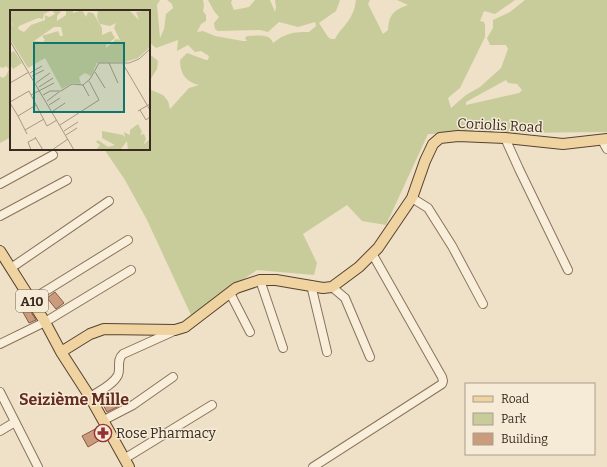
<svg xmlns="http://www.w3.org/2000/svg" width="607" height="467" font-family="Bitter,serif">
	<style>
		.green { fill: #c8cc9b; fill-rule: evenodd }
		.building { fill: #cb9b7e; stroke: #885b43 }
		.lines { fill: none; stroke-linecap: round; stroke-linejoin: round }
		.minor-casing { stroke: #89725d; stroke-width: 10 }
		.major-casing { stroke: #574131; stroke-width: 12 }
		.minor { stroke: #f8eeda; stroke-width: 8 }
		.major { stroke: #efd3a0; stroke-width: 10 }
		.labels { text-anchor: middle; stroke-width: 3; stroke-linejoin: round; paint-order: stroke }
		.shield { fill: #f5ebd7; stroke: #726557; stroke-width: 1 }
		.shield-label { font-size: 13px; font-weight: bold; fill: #3a2b20 }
		.street-label { font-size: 14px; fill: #3a2b20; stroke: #f5ebd7 }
		.poi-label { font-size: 14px; fill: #3a2b20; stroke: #f5ebd7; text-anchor: start }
		.quarter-label { font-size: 16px; font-weight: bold; fill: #662c20; stroke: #f5ebd7 }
		.inset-road { fill: none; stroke: #a69884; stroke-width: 1 }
		.view { fill: #0f766e; fill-opacity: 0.15; stroke: #0f766e; stroke-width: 2 }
		.inset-edge { fill: none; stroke: #3a2b20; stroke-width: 2 }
	</style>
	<rect width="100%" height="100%" fill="#eee1c7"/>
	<!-- green -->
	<path class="green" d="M0 0H160L157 5 160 38 164 29 166 14 173 8 172 4 167 0H203L204 5 203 11 206 15V21L201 24 197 32 203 31 215 36 243 41H247L245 38 247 36C256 36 270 33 273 43 285 33 294 32 309 32L316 26 315 22 298 27 279 22 268 32 260 30 218 31 215 29 214 23 219 17 214 11 208 0H232L231 3 234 10 249 7 255 0H270L275 12 276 7 275 0H340L336 11 319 23 328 37 331 39H335C340 29 349 23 353 12 355 9 355 4 356 0H370L368 4 383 34 388 30C389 14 394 10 408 5L397 0H515L495 14 484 11 480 21 484 22 485 25V37L460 88 448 98 451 108 466 95 480 87 501 68 508 49 506 45H490L487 38 493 28V20L510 12 525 0H607V132L428 134 386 225 362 221 347 205 303 234 317 263 314 275 257 270 191 315 147 220 125 180 104 149H149V56H152L158 61 157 69 149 82V86L151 90 163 95 168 101 170 109 189 88 199 85C186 82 180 74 180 60L187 53 206 60H208L209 56 201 51 195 52 188 45 177 51 178 40 156 48 150 43 149 44V11H11V137L0 143V76L2 78 6 76 9 69 6 66 3 68 0 67ZM506 80 508 83 517 84 522 90 519 93 466 105V102Z"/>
	<!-- building -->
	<path class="building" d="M55 292 64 303 56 309 47 298Z
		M26 304 36 320 29 323 20 307Z
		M113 395 119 406 107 412 101 401Z
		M99 427 105 437 88 447 82 436Z"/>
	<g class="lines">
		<defs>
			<path id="minor" d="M505 138 519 169 568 270
				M602 140 607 149
				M0 184 53 155
				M412 198 428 208 452 246 483 304
				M0 216 67 180
				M11 268 109 201
				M260 280 283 348
				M311 285 327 352
				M332 287 345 298 370 357
				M230 293 250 332
				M31 300 128 240
				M0 344 45 322 131 270
				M0 392 38 467
				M90 397C99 391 113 385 118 375 121 368 116 360 123 354L174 331
				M104 420 133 405 173 377
				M0 431 15 422
				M124 459 212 405
				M313 467 442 384 443 381 442 377 373 255"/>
			<path id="major" d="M0 251 45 322 61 352 90 397 129 467
				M61 352 90 334 104 329 175 330 185 327 236 288 260 280H276L323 288 332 287 359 267 378 248 412 198 425 161 433 144 440 138 458 136 505 138 563 144 607 139"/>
		</defs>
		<!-- minor casing -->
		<use href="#minor" class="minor-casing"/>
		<!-- major casing -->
		<use href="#major" class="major-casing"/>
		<!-- minor -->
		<use href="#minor" class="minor"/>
		<!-- major -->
		<use href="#major" class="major"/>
	</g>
	<!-- icons -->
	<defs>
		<symbol id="pharmacy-ring" viewBox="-11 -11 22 22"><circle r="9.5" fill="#f5ebd7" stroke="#972e33" stroke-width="1.5"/><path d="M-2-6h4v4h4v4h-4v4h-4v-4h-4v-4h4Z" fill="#972e33"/></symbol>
	</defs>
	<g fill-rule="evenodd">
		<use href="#pharmacy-ring" x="93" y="423" width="20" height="20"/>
	</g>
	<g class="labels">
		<!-- shield labels -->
		<rect class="shield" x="16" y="290" width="32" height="22" rx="3"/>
		<g class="shield-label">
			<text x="32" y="306">A10</text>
		</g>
		<!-- street labels -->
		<g class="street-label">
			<text transform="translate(500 125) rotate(3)" y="5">Coriolis Road</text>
		</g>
		<!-- poi labels -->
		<g class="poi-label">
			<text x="116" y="438">Rose Pharmacy</text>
		</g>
		<!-- quarter labels -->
		<g class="quarter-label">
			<text x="74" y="405">Seizième Mille</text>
		</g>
	</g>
	<!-- overview -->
	<g transform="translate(10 10)">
		<rect width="140" height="140" fill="#eee1c7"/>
		<path d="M0 0H42L34 4 33 9 28 8 9 16 8 19 14 22 21 15 35 10V5L39 7 45 4 42 0H52L47 6V11L56 5V0H63V3L72 0 76 7 78 2 83 3 92 18V25L101 21 105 28 96 35V38L106 29 110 30 104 18 106 13 100 16 90 14 87 8 88 0H119L129 10 126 2 140 0V37L128 48 115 52 87 53 81 66 75 63 69 67 71 74 62 73 52 79 35 48 18 58 0 29V12L5 17 0 11ZM44 17H51L53 26H50L48 21 32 26 35 30 33 32 24 31ZM4 41 12 53 3 59 0 54V43ZM128 114 132 122 130 125 134 124 136 129 133 135 140 129V140H118L117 131 111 139 86 140 90 135 86 132 88 130 98 137 105 135 92 128V121L113 125 115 128 114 122 120 125V120Z" fill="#c8cc9b" fill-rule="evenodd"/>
		<path class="inset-road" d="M0 31 64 140M99 53 108 73M113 54 140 100M85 62 95 78M20 63 32 56M22 66 34 60M0 73 19 62M26 73 40 63M73 75 79 86M29 77 43 68M21 85 44 73M33 85 40 81H51L62 74 73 75 80 69 89 53H119L129 49 140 39M37 91 49 82M0 92 19 81 37 116 47 110M0 93 8 106 26 95M39 95 50 88M130 100 136 110 140 107M43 101 55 93M128 101 140 94M8 106 17 124M50 115 89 90 79 71M15 120 34 109M54 121 68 112M56 125 67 118M25 127 33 140M21 140 18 132 26 128M42 140 58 129"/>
		<path class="view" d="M24 33H114V102H24Z"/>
		<rect width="140" height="140" class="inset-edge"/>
	</g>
	<!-- legend -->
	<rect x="465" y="383" width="130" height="72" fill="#f5ebd7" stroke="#aa9e8e"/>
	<rect x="473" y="396" width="20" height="6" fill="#efd3a0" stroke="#aa9e8e"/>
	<text x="501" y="403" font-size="12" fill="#3a2b20">Road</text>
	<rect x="473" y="413" width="20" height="12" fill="#c8cc9b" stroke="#aa9e8e"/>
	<text x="501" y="423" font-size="12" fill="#3a2b20">Park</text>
	<rect x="473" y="433" width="20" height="12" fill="#cb9b7e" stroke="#aa9e8e"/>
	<text x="501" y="443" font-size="12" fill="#3a2b20">Building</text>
</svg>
